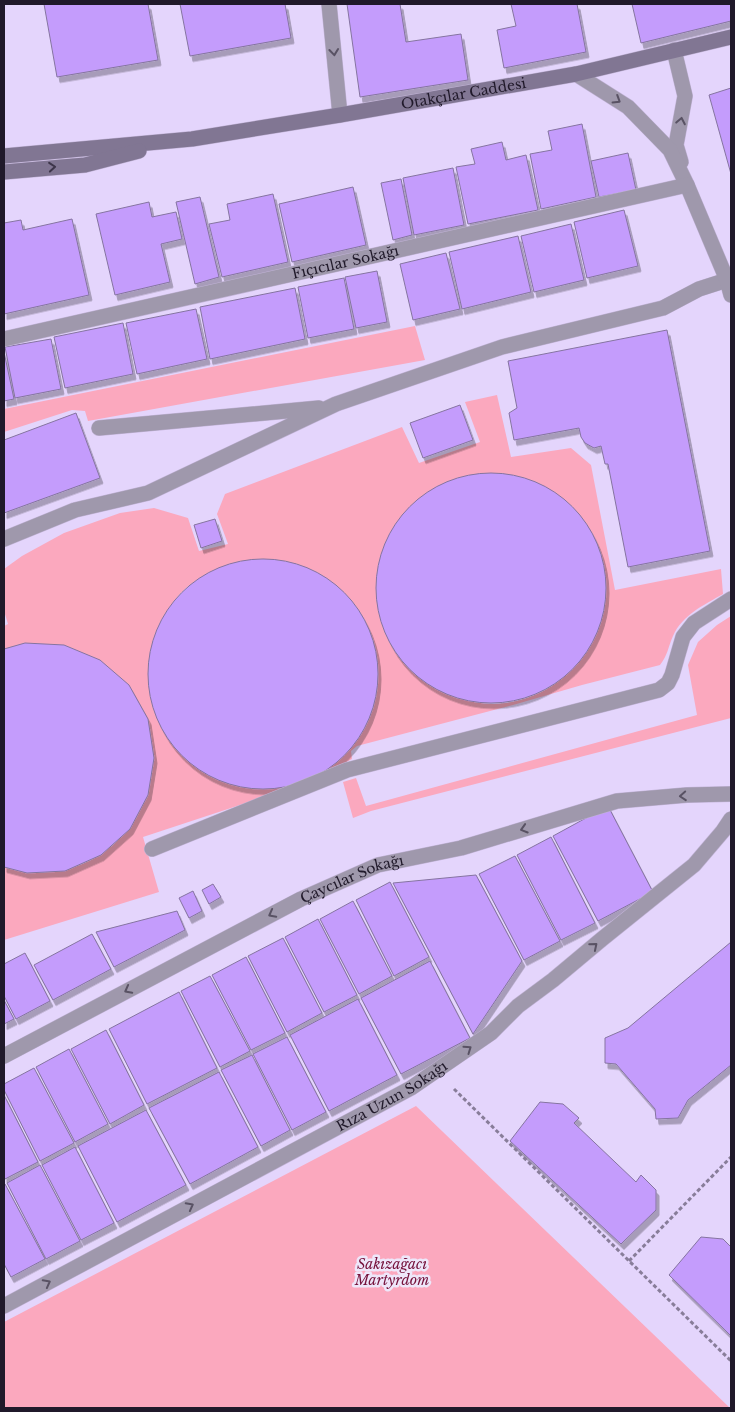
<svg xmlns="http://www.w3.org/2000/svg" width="735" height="1412" font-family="'Libre Baskerville',serif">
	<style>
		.green { fill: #fba8be; fill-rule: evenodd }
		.building { fill: #c49cfc; stroke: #8574a0; filter: url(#shadow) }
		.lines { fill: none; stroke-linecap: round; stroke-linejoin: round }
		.lane-casing { stroke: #c1b3d6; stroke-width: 16 }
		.street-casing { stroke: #c1b3d6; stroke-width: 16 }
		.secondary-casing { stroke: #c1b3d6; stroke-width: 16 }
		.path { stroke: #887d99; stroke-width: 3; stroke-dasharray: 4 2.5; stroke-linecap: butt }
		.lane { stroke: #9f98ac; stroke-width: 15 }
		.street { stroke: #9f98ac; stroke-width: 15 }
		.secondary { stroke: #817693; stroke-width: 15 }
		.oneway { stroke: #595264 }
		.oneway2 { stroke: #3d354a }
		.labels { text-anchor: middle; stroke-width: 5; stroke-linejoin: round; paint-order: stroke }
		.street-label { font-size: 14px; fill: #20192a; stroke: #eee7fa }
		.park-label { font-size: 14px; font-style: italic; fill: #75113b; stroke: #eee7fa }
	</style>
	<defs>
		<filter id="shadow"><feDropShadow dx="3" dy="5.5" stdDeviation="0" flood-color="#0004"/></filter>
	</defs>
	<rect width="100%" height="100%" fill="#e4d5fc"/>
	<!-- green -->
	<path class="green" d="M415 326 425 360 88 421 85 411 72 410 4 432V409Z
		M497 395 511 457 571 448 591 465 615 590 721 569 723 594C704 605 682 615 673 636 668 647 668 655 660 665L582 685 513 705 357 746 351 751 352 759 304 784 143 837 159 892 4 940V867C41 880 89 870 117 841 127 831 135 819 141 807 147 795 152 781 152 767 153 749 149 732 144 715L7 649 4 650V626L8 624 4 611V569L22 556 64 533 120 513 154 508 188 518 199 551 228 544 217 514 225 494 402 427 419 463 480 442 465 402ZM488 475C507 477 521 478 539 486 553 491 565 502 575 513 643 582 590 701 494 704 481 704 466 701 454 696 360 665 351 541 434 490 450 480 469 478 488 475ZM260 559C278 561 298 563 315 572 330 580 344 591 355 605 383 642 385 699 359 737 331 777 277 798 229 782 223 780 217 778 212 776 196 767 186 757 174 745 169 740 167 735 163 729 138 685 147 626 184 590 206 570 231 564 260 559Z
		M731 616V718L371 811 353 818 343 782 356 778 366 806 697 715 688 665 698 642 717 625Z
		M416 1106 730 1408H4V1322Z"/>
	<!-- building -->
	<path class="building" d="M44 4H148L158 60 57 77Z
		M180 4H285L291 38 190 56Z
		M347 4H400L406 42 461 34 468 80 360 97Z
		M511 4H577L586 52 504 68 497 30 516 26Z
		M632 4H731V21L641 43Z
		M731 88V174L709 95Z
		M582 124 596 197 541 209 530 154 552 150 548 131Z
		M502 142 506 160 526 155 538 210 468 224 456 167 475 164 471 149Z
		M628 153 636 190 599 197 591 161Z
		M453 168 464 225 414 235 403 178Z
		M401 179 412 235 393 240 381 183Z
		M353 187 366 245 292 262 279 204Z
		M273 194 288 262 222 277 209 224 230 220 227 204Z
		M200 197 219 277 195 284 176 202Z
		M149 202 152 217 176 212 182 239 161 244 170 282 115 295 96 214Z
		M624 210 638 266 587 278 574 222Z
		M72 219 89 295 4 314V223L21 220 23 230Z
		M571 224 584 280 534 292 521 236Z
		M518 236 531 292 462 309 449 252Z
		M446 253 460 309 413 320 400 264Z
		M377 271 387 322 356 328 345 277Z
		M344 278 354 329 308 338 298 287Z
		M295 288 305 339 210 359 200 307Z
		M196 309 207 359 137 374 126 323Z
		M123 323 133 374 65 388 54 337Z
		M667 330 710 551 628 567 608 464H605L601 446 594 448 585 443 581 437 579 428 514 440 509 413 517 408 508 361Z
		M51 339 61 389 15 398 5 347Z
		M4 352 14 399 4 401Z
		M460 405 473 440 423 458 410 423Z
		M76 413 100 478 4 513V440Z
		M376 588a115 115 0 1 1 230 0a115 115 0 1 1-230 0Z
		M215 519 222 541 201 548 194 525Z
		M148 674a115 115 0 1 1 230 0a115 115 0 1 1-230 0Z
		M25 643 64 645 100 660 129 685 148 719 154 758 148 795 130 829 101 855 65 871 27 873 4 867V649Z
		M608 806 653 892 598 921 553 836Z
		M551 837 595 923 561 940 517 855Z
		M515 856 560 941 524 960 479 874Z
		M476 875 522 961 473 1034 393 883Z
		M390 882 429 957 394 976 356 900Z
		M213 884 221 897 209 904 202 890Z
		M193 891 202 911 189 918 179 898Z
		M353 901 392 976 359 994 320 919Z
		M177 911 185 930 114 967 96 932Z
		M318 919 357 995 324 1012 285 937Z
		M92 934 111 969 53 1000 34 965Z
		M283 938 322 1013 287 1032 248 956Z
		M731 942V1065L688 1100 678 1118 656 1119 655 1109 616 1064 605 1063V1038L628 1028Z
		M25 953 50 1001 16 1019 4 996V964Z
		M246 957 285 1033 251 1050 212 975Z
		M430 961 470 1038 401 1074 361 998Z
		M210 976 250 1051 220 1067 181 991Z
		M179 992 217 1068 147 1104 109 1029Z
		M358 999 397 1075 329 1111 290 1035Z
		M4 1000 14 1019 4 1024Z
		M106 1030 144 1105 110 1124 71 1049Z
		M287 1037 326 1112 292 1130 253 1054Z
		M69 1049 108 1124 75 1142 36 1067Z
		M252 1055 290 1130 261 1146 221 1070Z
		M34 1068 74 1143 40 1161 4 1090V1084Z
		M219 1072 258 1147 190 1184 149 1108Z
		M4 1095 38 1162 5 1179 4 1177Z
		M540 1102 563 1104 579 1118 574 1123 636 1182 641 1175 656 1190V1210L621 1244 510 1141Z
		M146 1110 186 1185 117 1222 78 1146Z
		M75 1147 114 1223 81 1240 42 1165Z
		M40 1165 80 1241 46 1259 7 1183Z
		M4 1184H5L45 1259 11 1277 4 1264Z
		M701 1237 723 1239 731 1247V1336L669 1275Z"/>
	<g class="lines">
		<defs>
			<path id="lane" d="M99 428 319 408
				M4 539 75 510 148 493 336 404 502 347 663 308 699 289 727 280
				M152 849 347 770 659 690 668 683 672 675 683 637 694 623 731 599"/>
			<g id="street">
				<path d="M329 4 340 115"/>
				<path d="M674 50 685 96 676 145 681 162"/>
				<path d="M576 74 628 107 670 150 687 185 727 280 731 295"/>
				<path id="s1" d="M4 339 687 185"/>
				<path id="s2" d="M4 1056 301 899 378 865 461 848 617 801 687 795 731 794"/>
				<path id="s3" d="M4 1306 411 1088 491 1033 518 1006 553 980 602 939 694 865 723 831 731 819"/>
			</g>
			<g id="secondary">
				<path id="s4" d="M4 156 192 139 340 115 576 74 731 37"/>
				<path d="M4 172 85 165 139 151"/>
			</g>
		</defs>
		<!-- lane casing -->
		<use href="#lane" class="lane-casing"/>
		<!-- street casing -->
		<use href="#street" class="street-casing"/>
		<!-- secondary casing -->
		<use href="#secondary" class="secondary-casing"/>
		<!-- path -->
		<path class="path" d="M454 1089 731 1361
			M629 1261 731 1157"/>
		<!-- lane -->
		<use href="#lane" class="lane"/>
		<!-- street -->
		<use href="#street" class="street"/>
		<!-- secondary -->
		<use href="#secondary" class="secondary"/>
	</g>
	<!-- one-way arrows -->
	<defs><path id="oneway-chevron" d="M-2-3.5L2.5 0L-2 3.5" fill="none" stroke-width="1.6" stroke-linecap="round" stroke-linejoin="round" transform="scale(1.25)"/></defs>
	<g class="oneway">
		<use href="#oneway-chevron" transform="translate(334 52) rotate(84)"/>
		<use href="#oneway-chevron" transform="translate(617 100) rotate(32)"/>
		<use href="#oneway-chevron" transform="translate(681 121) rotate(-79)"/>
		<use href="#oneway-chevron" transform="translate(683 796) rotate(176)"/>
		<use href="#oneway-chevron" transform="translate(524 829) rotate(163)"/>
		<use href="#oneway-chevron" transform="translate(272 914) rotate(152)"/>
		<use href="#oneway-chevron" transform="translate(594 946) rotate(-40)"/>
		<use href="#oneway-chevron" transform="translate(128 990) rotate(152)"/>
		<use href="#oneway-chevron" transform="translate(468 1049) rotate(-35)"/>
		<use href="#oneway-chevron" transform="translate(190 1206) rotate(-28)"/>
		<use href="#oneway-chevron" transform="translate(47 1283) rotate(-28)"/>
	</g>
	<use class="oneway2" href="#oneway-chevron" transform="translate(52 167) rotate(-5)"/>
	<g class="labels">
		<!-- street labels -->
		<g class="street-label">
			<text dy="5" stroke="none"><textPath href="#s4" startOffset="464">Otakçılar Caddesi</textPath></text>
			<text dy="5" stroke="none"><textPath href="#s1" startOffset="350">Fıçıcılar Sokağı</textPath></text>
			<text dy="5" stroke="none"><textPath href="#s2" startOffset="391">Çaycılar Sokağı</textPath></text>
			<text dy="5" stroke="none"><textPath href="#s3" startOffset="441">Rıza Uzun Sokağı</textPath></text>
		</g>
		<!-- park labels -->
		<g class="park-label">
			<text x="392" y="1269">Sakızağacı<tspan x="392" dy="16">Martyrdom</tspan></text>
		</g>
	</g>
	<!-- border -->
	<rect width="735" height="1412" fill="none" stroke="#20192a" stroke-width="10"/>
</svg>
